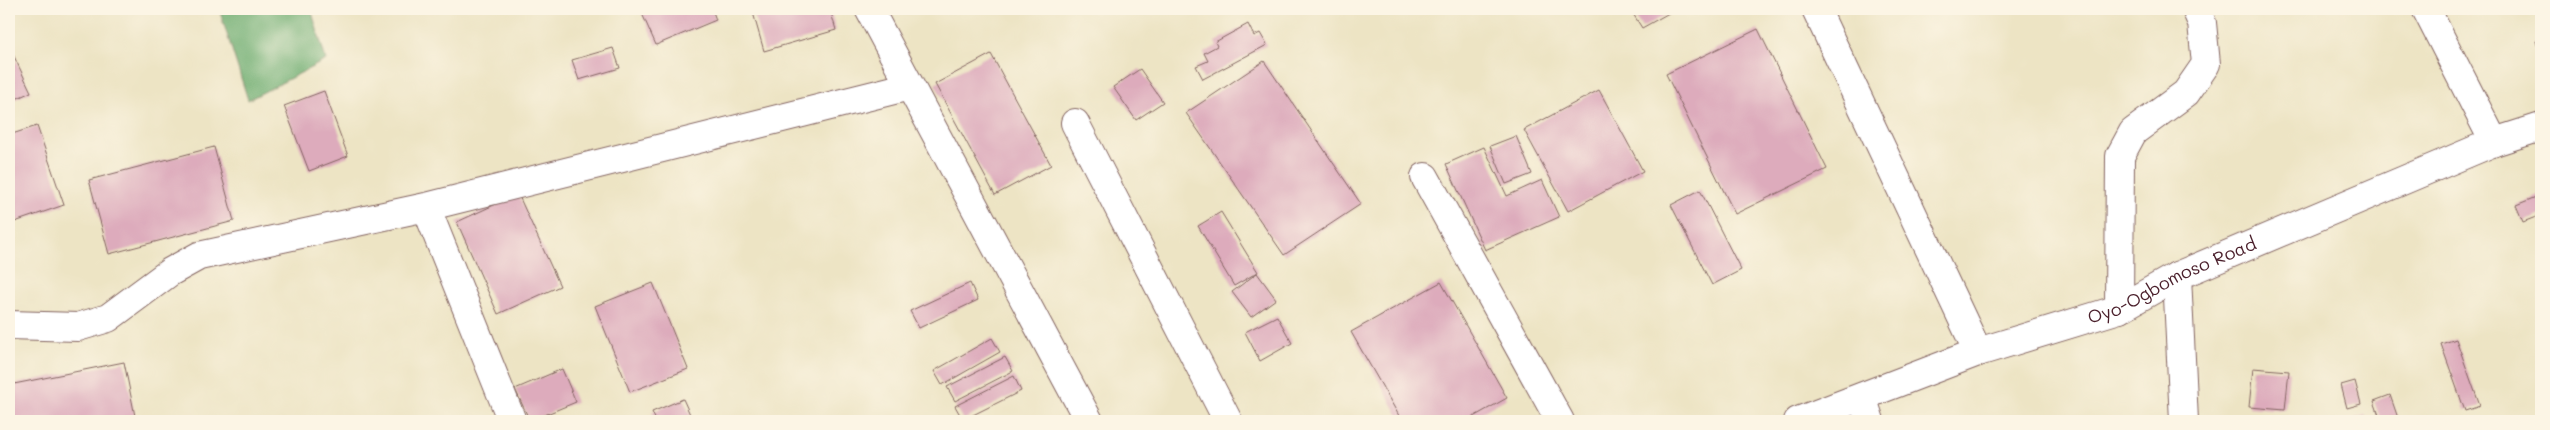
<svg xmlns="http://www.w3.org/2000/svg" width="2550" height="430" font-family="Mali,sans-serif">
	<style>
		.forest { fill: #6cac6e; stroke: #5b664c }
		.building { fill: #ddabbc }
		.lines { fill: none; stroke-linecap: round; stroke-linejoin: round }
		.minor-casing { stroke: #836461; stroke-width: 30 }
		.highway-casing { stroke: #836461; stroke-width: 30 }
		.minor { stroke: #fff; stroke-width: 28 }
		.highway { stroke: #fff; stroke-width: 28 }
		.labels { text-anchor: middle; stroke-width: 4; stroke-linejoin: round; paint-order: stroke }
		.street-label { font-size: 18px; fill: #4a1f2b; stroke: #fcf5e5 }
	</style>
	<rect width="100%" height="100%" fill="#fcf5e5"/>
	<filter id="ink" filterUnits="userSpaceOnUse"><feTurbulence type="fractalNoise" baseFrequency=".02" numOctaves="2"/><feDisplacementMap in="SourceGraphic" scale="10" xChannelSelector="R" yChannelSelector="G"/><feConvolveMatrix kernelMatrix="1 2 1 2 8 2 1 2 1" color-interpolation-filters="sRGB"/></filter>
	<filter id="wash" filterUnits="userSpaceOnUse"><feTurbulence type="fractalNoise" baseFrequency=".0096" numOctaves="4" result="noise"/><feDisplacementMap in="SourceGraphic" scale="20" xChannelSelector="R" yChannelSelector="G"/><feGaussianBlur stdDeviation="1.12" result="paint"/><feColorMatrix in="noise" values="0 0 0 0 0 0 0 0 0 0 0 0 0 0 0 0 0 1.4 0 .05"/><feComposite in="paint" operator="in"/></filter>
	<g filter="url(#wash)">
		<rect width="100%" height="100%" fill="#ede4c4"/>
		<!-- forest -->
		<path class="forest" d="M219 9H311L326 60 248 100Z"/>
		<g id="blocks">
			<!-- building -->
			<path class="building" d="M640 9H712L716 20 656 45Z
				M752 9H830L836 30 764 51Z
				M1630 9H1676L1642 28Z
				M1248 24 1254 36 1260 33 1267 45 1203 79 1196 66 1208 61 1204 53 1217 46 1215 42Z
				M1758 29 1827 169 1735 214 1666 74Z
				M2541 40V59L2536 41Z
				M613 48 620 68 579 80 572 60Z
				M11 50 31 92 9 102V52Z
				M991 54 1051 165 995 195 935 84Z
				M1264 61 1361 204 1284 255 1186 113Z
				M1140 69 1163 102 1136 120 1113 87Z
				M1599 90 1643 171 1568 211 1524 130Z
				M324 91 348 156 309 171 284 106Z
				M37 126 64 205 9 224V135Z
				M1516 136 1532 174 1506 184 1490 146Z
				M214 147 234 221 109 254 89 180Z
				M1484 147 1507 196 1542 180 1559 217 1485 250 1446 164Z
				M1700 190 1741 270 1712 285 1671 205Z
				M518 194 560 286 498 314 457 222Z
				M2541 195V215L2523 222 2516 205Z
				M1221 212 1258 272 1234 286 1198 226Z
				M1257 273 1276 299 1251 317 1232 292Z
				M1441 282 1507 398 1466 421H1402L1351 332Z
				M653 283 688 369 630 392 595 306Z
				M970 283 978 300 919 328 910 311Z
				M1277 316 1292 343 1260 361 1245 332Z
				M992 338 1000 352 942 385 934 371Z
				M2456 339 2480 406 2465 411 2441 344Z
				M1005 357 1013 371 955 401 947 387Z
				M124 362 136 421H9V385Z
				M2253 368 2289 371 2285 410 2249 407Z
				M562 369 576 402 530 421 515 389Z
				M1014 376 1021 391 963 420 955 406Z
				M2355 381 2361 404 2347 408 2341 385Z
				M2390 395 2399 421H2381L2374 401Z
				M683 399 693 421H656L652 412Z
				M2365 415 2368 421H2352L2351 420Z"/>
		</g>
	</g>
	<g filter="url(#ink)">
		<use href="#blocks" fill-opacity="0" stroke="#836461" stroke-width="1"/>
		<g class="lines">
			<defs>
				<path id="minor" d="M869 9 1089 421
					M1816 9 1978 352
					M2426 9 2494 142
					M1075 123 1228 421
					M1425 177 1560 421
					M426 207 512 421
					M2177 276 2184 421
					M2119 309 2120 156 2133 132 2186 93 2206 64 2202 23 2196 9
					M9 325 78 327 108 318 170 272 199 256 426 207 910 86
					M1862 397 1870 421"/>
				<g id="highway">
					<path id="s1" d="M1798 421 1978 352 2119 309 2177 276 2494 142 2541 127"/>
				</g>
			</defs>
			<!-- minor casing -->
			<use href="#minor" class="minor-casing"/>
			<!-- highway casing -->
			<use href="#highway" class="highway-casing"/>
			<!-- minor -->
			<use href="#minor" class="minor"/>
			<!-- highway -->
			<use href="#highway" class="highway"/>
		</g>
	</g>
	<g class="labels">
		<!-- street labels -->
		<g class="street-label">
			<text dy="6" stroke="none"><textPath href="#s1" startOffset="400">Oyo-Ogbomoso Road</textPath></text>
		</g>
	</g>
	<!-- margin -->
	<rect width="2550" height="430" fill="none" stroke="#fcf5e5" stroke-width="30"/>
</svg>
